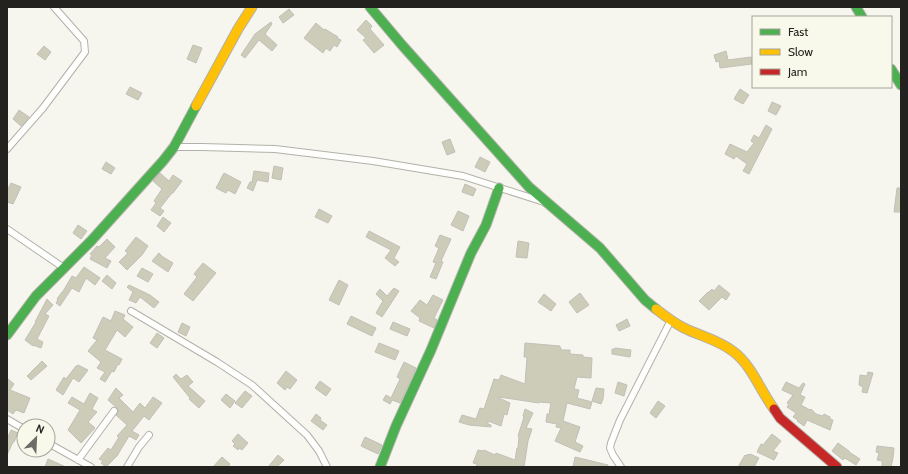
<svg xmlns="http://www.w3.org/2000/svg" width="908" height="474" font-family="Cabin,sans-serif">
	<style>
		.building { fill: #cdccb8; stroke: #c0c0b9 }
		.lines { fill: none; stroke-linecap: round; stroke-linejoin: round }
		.street-casing { stroke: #b2b1ab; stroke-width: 8 }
		.fast-casing { stroke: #b2b1ab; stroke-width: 11 }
		.slow-casing { stroke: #b2b1ab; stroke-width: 11 }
		.jam-casing { stroke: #b2b1ab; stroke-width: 11 }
		.street { stroke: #fefefc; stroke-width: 6 }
		.fast { stroke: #4caf50; stroke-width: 9 }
		.slow { stroke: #ffc107; stroke-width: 9 }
		.jam { stroke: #c62828; stroke-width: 9 }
	</style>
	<rect width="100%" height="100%" fill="#f6f6ee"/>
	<!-- building -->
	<path class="building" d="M289 9 294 15 283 23 279 17Z
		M366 20 372 26 370 29 384 45 374 53 363 40 366 38 357 30Z
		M271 22 272 24 265 34 277 45 272 51 259 40 245 58 241 55 255 34Z
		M316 23 324 30 325 29 338 37 337 38 341 40 337 47 334 45 330 51 326 48 323 53 304 38Z
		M193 45 202 48 196 63 187 59Z
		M44 46 51 52 45 60 37 54Z
		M726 51 728 60 751 57 752 64 720 68 719 61 716 62 714 55Z
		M130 87 142 93 138 100 126 94Z
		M740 89 749 95 743 104 734 99Z
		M772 102 781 106 776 115 768 111Z
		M19 110 29 117 21 126 13 119Z
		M766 125 772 129 749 174 743 171 747 164 736 156 734 159 725 154 730 144 747 152 754 143 751 141 754 135 759 138Z
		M450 139 455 152 447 155 442 142Z
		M480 157 490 162 485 172 475 167Z
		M106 162 115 168 111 174 102 169Z
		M274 166 283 168 281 180 272 178Z
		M254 171 269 173 268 182 257 180 253 191 247 188 250 182H252Z
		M160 173 169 181 173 175 182 181 173 193H172L160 208 164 211 160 216 151 210 156 203 154 201 162 189 153 181Z
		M224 173 241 182 235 194 228 190 226 193 216 188Z
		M11 183 21 187 13 204 7 202V191Z
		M465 184 476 189 473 196 462 192Z
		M897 188H901V212H894Z
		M319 209 332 216 328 223 315 217Z
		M458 211 469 216 463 231 451 225Z
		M163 217 171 223 164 232 157 226Z
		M78 225 87 231 81 239 73 233Z
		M369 231 400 247 394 258 399 262 395 266 385 258 391 250 366 237Z
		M440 235 451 239 441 261 443 262 436 279 430 277 436 263 433 262 439 248 435 246Z
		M136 237 148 246 142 255 127 270 119 262 128 253 125 251Z
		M107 239 115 247 105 258 111 261 107 268 90 259 92 255 90 254 97 246 99 247Z
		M518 241 529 243 527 258 516 257Z
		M159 253 163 257 173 263 168 272 152 261Z
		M203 263 216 273 193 301 184 294 197 277 194 274Z
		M84 267 100 278 95 285 86 278 79 292 72 288 60 306 56 303 58 300 57 299 62 292V293L72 276 76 278Z
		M142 268 153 274 148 282 137 276Z
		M107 275 116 283 112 289 102 281Z
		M339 280 348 285 339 305 329 300Z
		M129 285 150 295 159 302 154 308 140 297 136 303 129 300 133 292 127 287Z
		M719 285 730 294 726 300 722 297 709 310 699 301 708 292H709L712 289 714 291Z
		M394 288 399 291 382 317 376 313 383 301 376 294 380 289 387 296Z
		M580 293 589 305 577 313 569 302Z
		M544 294 556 304 551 311 538 302Z
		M433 295 443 300 434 318 437 320 434 328 419 321 420 318 411 311 420 300 427 305Z
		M47 299 53 305 45 314 49 316 37 339 43 342 41 348 33 345V346L25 340 36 322H35Z
		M115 311 125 315 123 319 133 327 125 337 117 330 105 350 122 359 119 365 118 364 114 372 112 371 105 382 100 379 105 372 97 368 101 362 88 351 97 340 93 338 103 317 111 321Z
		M351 316 376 328 372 336 347 324Z
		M627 319 630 326 619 331 616 325Z
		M393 322 410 329 407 336 390 329Z
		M182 323 190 327 186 336 178 332Z
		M157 333 164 338 157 348 150 343Z
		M379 343 399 351 395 360 375 352Z
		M525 343 560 346V348H561V350H570V354L583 355V357L592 358 591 378 577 377 574 389 579 390 577 398 592 402 590 409 567 403 563 421 580 427 575 442 583 446 580 452 555 441 561 428 556 427 557 424 546 422 547 414H549L551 403 539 402V403L499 397V398L510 403 507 415 504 414 501 426 488 421V424L491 425V427L469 425 459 422 462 415 476 419 480 408 484 409 494 379 499 380 501 375 525 384 527 357H524Z
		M615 348 631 350 630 357 612 354V349H614Z
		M42 361 47 366 31 380 27 376Z
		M404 362 416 368 400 403 392 400 390 404 383 400 386 395 391 398 400 379 397 377Z
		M78 365 88 370 79 382 73 378 63 395 56 390 64 377 66 379 76 366H77Z
		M286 371 297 380 290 389 287 387 285 390 277 383Z
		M868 372 873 373 867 393 862 392 863 387 859 385 860 375 867 376Z
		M176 374 181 379 187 375 193 382 188 386 205 401 199 408 189 399 190 398 173 377Z
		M7 378 14 384 10 390 30 398 24 413 16 410 13 414 7 410Z
		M320 381 331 389 326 396 315 388Z
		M618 382 627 385 624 396 615 393Z
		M786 382 799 388 803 383 805 384 800 395 805 397 801 405 810 410 811 409 816 414 823 416 824 414 830 417V419L833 420 830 430 807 420 804 426 797 421 798 420 793 417 796 413 787 407 789 404 787 403 793 395 782 390Z
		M116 388 123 395 119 398 133 412 140 403 145 408 153 397 162 403 149 420 144 416 132 431 139 435 136 440 129 436 117 456 106 467 101 463 103 461 99 459 108 448 111 450 119 437 117 436 127 425 116 415 119 411 118 409 108 400Z
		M596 388 604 389 603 399 601 404 592 401Z
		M245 391 252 396 242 408 235 403Z
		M90 393 98 398 92 409 97 412 88 422 95 428 81 443 68 430 80 410 68 403 72 397 84 404Z
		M226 394 235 401 230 408 221 400Z
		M658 401 665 406 656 418 650 413Z
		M525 409 533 413 526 428 532 429 528 441 524 467H476L477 464 473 463 478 450 483 451 484 450 495 455 496 453 515 460 517 448H518L519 437 518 436 524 417 523 416Z
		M316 414 321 418 320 420 327 425 323 430 311 421Z
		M11 430 18 433 14 442H13L7 455V439Z
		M238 434 248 443 242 450 239 448 238 450 233 446 235 444 232 441Z
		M772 434 781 441 773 451 778 453 774 460 757 452 761 444 763 445Z
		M365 437 382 445 378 454 361 446Z
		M838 443 849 451V452L860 459 856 465 845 458 843 460 832 451Z
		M877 446 894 448 893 458 891 467H882V461L877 460 879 453 876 452Z
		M748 454 749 455 750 454 759 458 754 467H738L745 455 746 456Z
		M278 455 284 460 277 467H268Z
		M222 457 230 464 228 467H213Z
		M575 457 608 465V467H573Z
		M48 459 66 467H45Z"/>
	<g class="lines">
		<defs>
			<path id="street" d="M174 147H202L275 149 373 161 463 176 544 202
				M7 149 43 108 85 52 84 41 54 7
				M7 229 64 268
				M131 311 217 362 252 385 307 435 319 451 327 467
				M7 419 24 429
				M48 443 91 467
				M78 460 114 411
				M127 467 139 447 149 435
				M621 467 613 455 610 448 611 443 620 420 671 320"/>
			<path id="fast" d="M370 7 402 45 529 187 600 248 645 300 656 309
				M856 7 862 17
				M891 69 901 85
				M7 335 36 296 91 241 163 161 174 147 196 106
				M380 467 396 426 431 350 471 253 486 225 499 188"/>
			<path id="slow" d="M196 106 238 29 252 7
				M656 309C665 316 674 323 684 328 700 336 719 340 734 352 752 366 760 390 774 409"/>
			<path id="jam" d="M774 409 780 418 837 467"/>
		</defs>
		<!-- street casing -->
		<use href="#street" class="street-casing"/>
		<!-- fast casing -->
		<use href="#fast" class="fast-casing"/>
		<!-- slow casing -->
		<use href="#slow" class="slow-casing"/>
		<!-- jam casing -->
		<use href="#jam" class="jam-casing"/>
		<!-- street -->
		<use href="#street" class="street"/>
		<!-- fast -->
		<use href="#fast" class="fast"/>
		<!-- slow -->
		<use href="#slow" class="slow"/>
		<!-- jam -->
		<use href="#jam" class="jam"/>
	</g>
	<!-- border -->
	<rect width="908" height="474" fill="none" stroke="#23221e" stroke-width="16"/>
	<!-- legend -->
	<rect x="752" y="16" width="140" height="72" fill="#f9f9eb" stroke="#a3a399"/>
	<rect x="760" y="29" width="20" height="6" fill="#4caf50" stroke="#a3a399"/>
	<text x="788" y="36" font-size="12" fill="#23221e">Fast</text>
	<rect x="760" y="49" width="20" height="6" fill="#ffc107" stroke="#a3a399"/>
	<text x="788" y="56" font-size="12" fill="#23221e">Slow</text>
	<rect x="760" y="69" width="20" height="6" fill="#c62828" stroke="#a3a399"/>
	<text x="788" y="76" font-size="12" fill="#23221e">Jam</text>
	<!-- north arrow -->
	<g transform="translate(36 438) rotate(24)"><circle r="19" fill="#f9f9eb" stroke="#a3a399"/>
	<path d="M0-3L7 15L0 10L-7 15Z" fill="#6d6c67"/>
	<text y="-6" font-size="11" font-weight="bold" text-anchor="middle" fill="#23221e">N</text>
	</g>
</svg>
